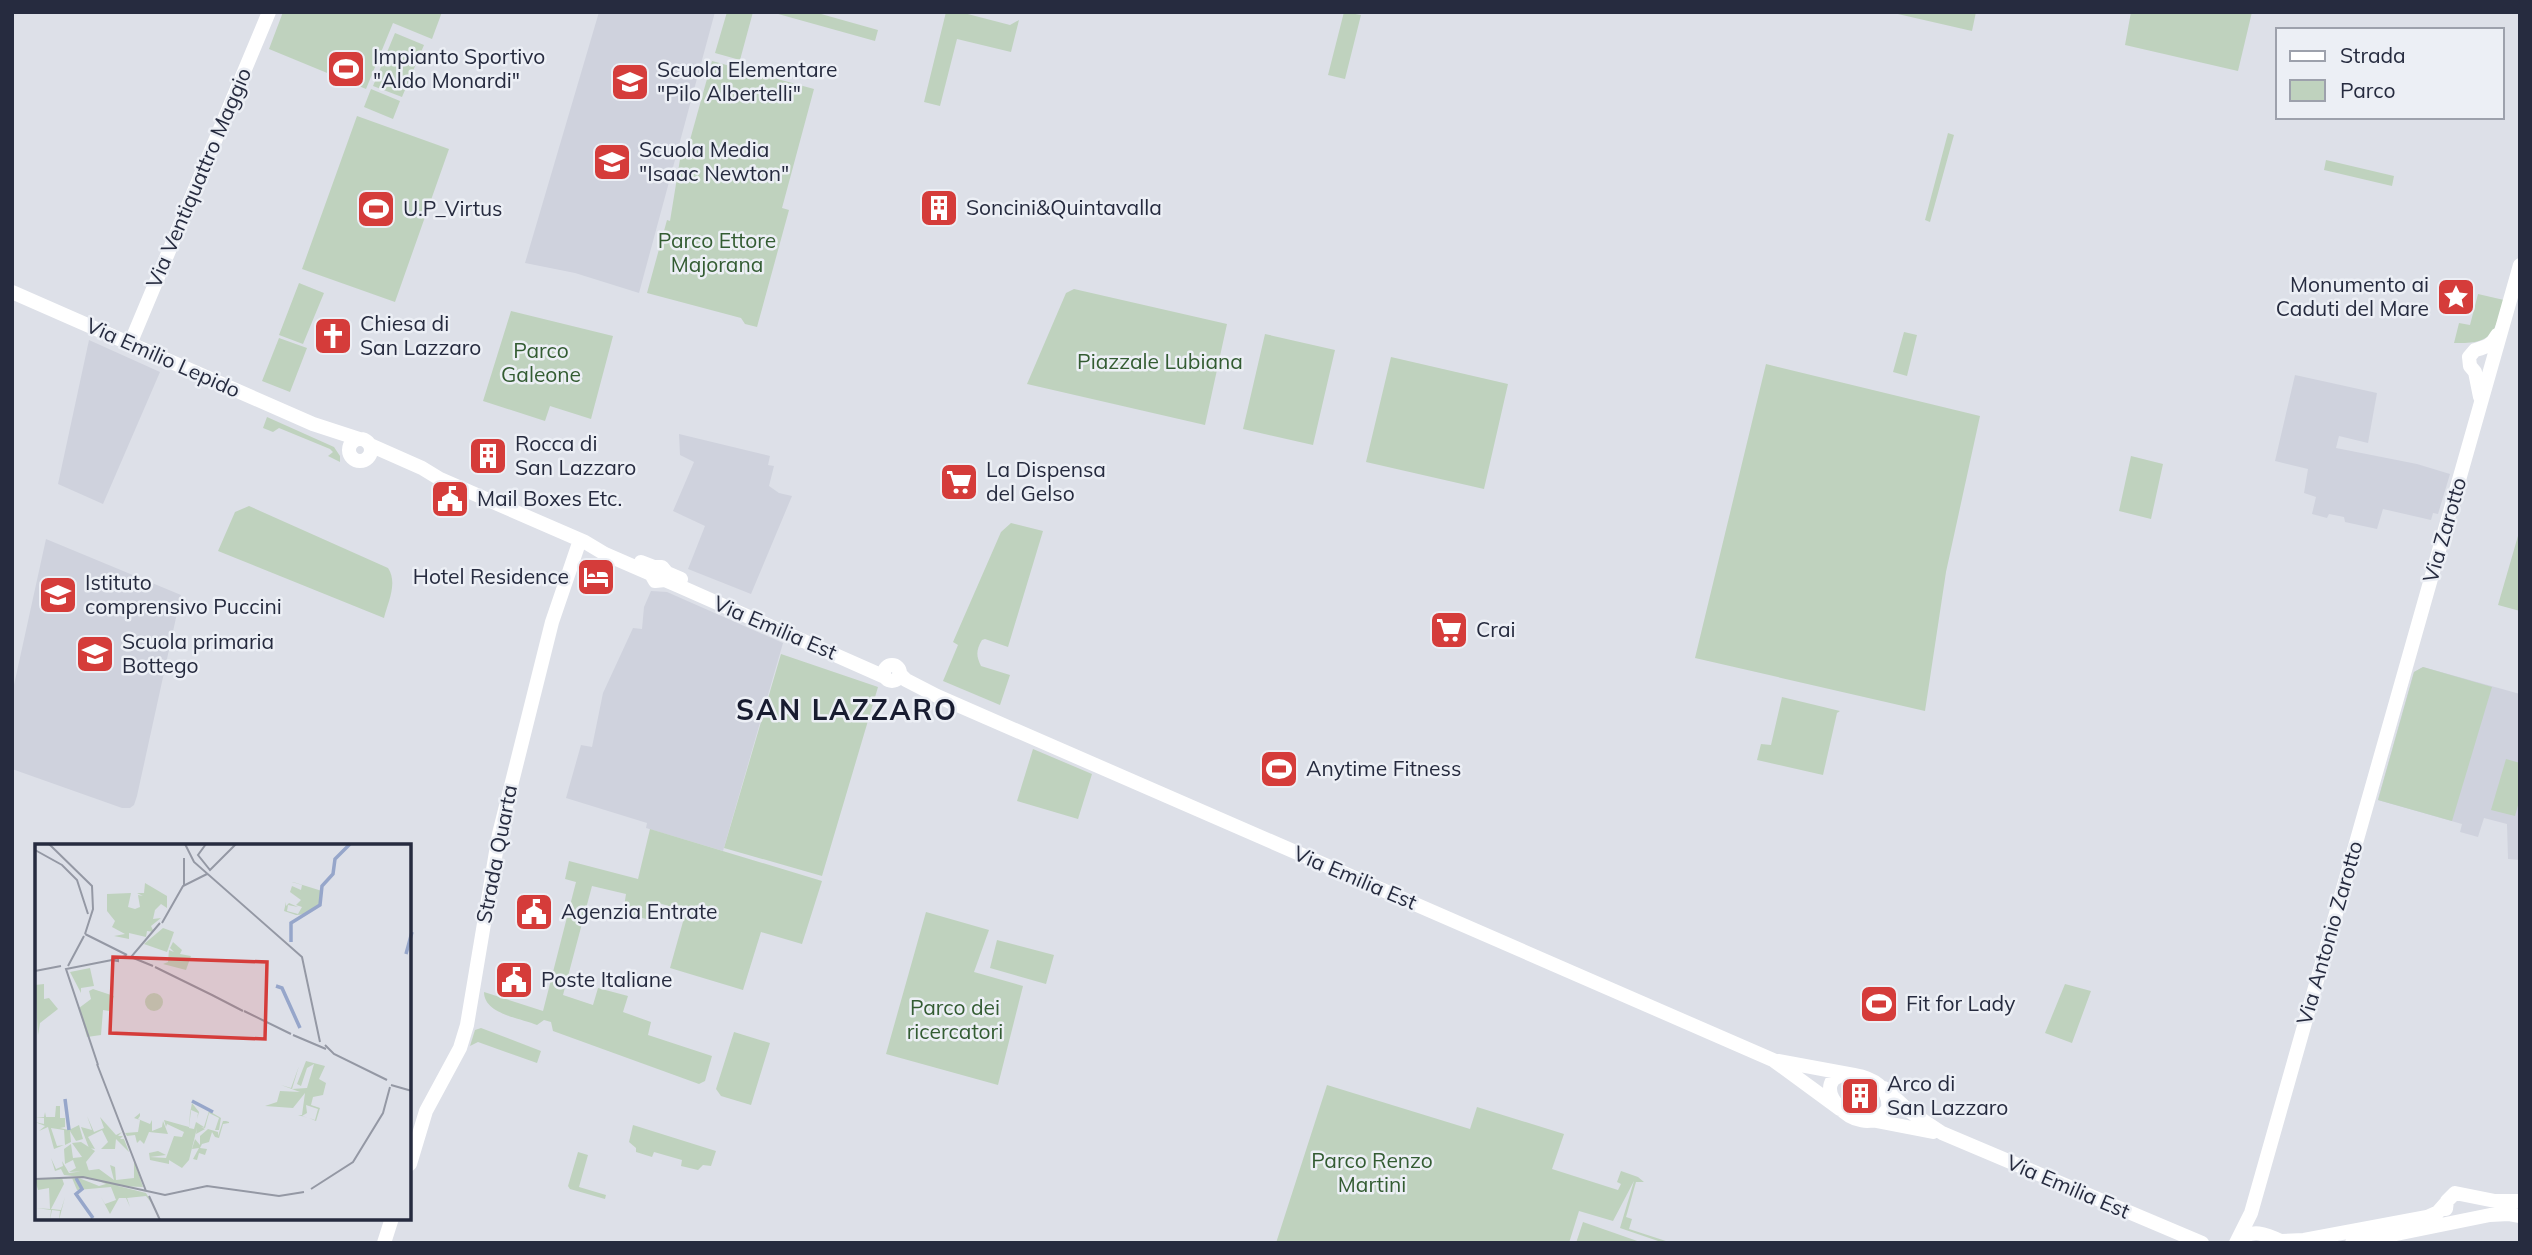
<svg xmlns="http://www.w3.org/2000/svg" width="2532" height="1255" font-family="Mulish,sans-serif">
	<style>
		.built { fill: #cfd2dd }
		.green { fill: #bfd2be }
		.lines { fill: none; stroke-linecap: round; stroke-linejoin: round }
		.secondary { stroke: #fff; stroke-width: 14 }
		.labels { text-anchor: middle; stroke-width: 5; stroke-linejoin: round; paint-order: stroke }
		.poi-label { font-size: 21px; fill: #262b3f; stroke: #eceff5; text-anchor: start }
		.street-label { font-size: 21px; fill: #262b3f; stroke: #eceff5 }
		.park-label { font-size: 21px; fill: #335c32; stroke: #eceff5 }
		.district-label { font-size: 28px; font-weight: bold; letter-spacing: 2px; fill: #181c30; stroke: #eceff5 }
		.inset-river { fill: none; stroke: #96a6ca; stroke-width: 3.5 }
		.inset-road { fill: none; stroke: #9498a4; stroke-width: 2 }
		.view { fill: #d53c3a; fill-opacity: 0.15; stroke: #d53c3a; stroke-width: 3.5 }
		.inset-edge { fill: none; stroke: #262b3f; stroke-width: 3.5 }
	</style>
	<rect width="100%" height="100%" fill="#dde0e8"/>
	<!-- built -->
	<path class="built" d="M599 12H715L639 293 575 273 525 263Z
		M89 340 160 372 103 504 58 484Z
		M2295 375 2377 393 2368 443 2339 436 2336 448 2417 464 2450 474 2438 514 2433 513 2431 520 2383 509 2377 529 2345 522 2344 517 2329 514 2327 518 2312 514 2316 497 2304 493 2308 469 2275 461Z
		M679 434 770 456 768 465 774 466 769 486 779 493 792 496 751 594 688 569 705 526 673 511 694 462 680 455Z
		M46 539 181 595 137 796 134 805 130 808H122L12 769V694Z
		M651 591 667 592 783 643 723 851 646 828 647 823 566 798 581 745 592 747 603 693 633 628 642 629 644 607Z
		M2423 667 2520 694V860L2508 859 2507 824 2484 818 2478 837 2460 832 2462 824 2378 800 2414 672Z"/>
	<!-- green -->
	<path class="green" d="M283 12H442L432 39 393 23 366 89 269 49Z
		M727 12H753L740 60 715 53Z
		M771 12H814L878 30 875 41Z
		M946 12H960L1010 25 1019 20 1011 52 957 39 940 106 924 102Z
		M1344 12 1361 15 1345 79 1328 75Z
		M1889 12H1976L1972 31Z
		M2131 12H2252L2238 71 2125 45Z
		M395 33 424 45 402 97 373 86Z
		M712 61 814 89 782 208 789 210 757 327 745 324 741 318 647 293 667 220 670 221 682 147H688Z
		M371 89 400 101 393 119 364 107Z
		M357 116 449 149 395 302 302 269Z
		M1948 133 1954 135 1930 222 1925 220Z
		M2326 160 2394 176 2392 186 2324 170Z
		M299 283 324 293 303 344 279 335Z
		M1074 289 1227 324 1205 425 1027 384 1066 293Z
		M2478 294 2504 300C2494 334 2493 344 2454 343L2459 323 2470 325Z
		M511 311 613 336 591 419 550 406 545 421 483 401Z
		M1904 332 1917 335 1907 376 1893 372Z
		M1265 334 1335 350 1313 445 1243 429Z
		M279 338 307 348 290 392 262 381Z
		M1391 357 1508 384 1484 489 1366 462Z
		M1766 364 1980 416 1946 572 1925 711 1695 658Z
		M267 417 334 447 340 456V462L328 456 333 452 330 449 279 428 273 432 263 428Z
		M2131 456 2163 464 2151 519 2119 511Z
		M249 506 388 568C398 583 388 602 384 618L218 551 235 512Z
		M1011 523 1043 531 1008 647 985 639 982 640C976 650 976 656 981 666L1010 675 1000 705 943 681 958 645 953 642 1001 532Z
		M2520 529V611L2498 605Z
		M781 654 878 687 822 876 724 848Z
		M2423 667 2492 687 2452 821 2378 800 2414 672Z
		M1782 697 1840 711 1837 713 1823 775 1757 760 1761 744 1771 745Z
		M1033 749 1092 774 1078 819 1017 801Z
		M2506 759 2520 763V798L2515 816 2491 810Z
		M650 829 822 881 802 944 761 932 743 990 670 968 686 911 655 902 650 920 623 913 626 894 592 886 563 995 593 1005 598 988 628 996 623 1012 651 1022 648 1035 712 1056 705 1081 699 1084 553 1031 551 1022 544 1020 537 1025C520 1018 484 1014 484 992L543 1011 576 882 565 879 569 861 638 879Z
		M926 912 989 930 974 972 1023 986 998 1085 886 1054Z
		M997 940 1054 955 1046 984 990 968Z
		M2065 984 2091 991 2072 1043 2045 1033Z
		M481 1028 541 1051 537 1063 478 1042 470 1046 475 1030Z
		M734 1032 770 1043 751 1105 721 1096 716 1089Z
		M1327 1085 1470 1129 1477 1107 1564 1134 1552 1169 1618 1190 1621 1184 1617 1182 1621 1171 1638 1177 1644 1182H1636L1626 1217 1632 1219 1629 1229 1672 1243H1664L1620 1228 1634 1181 1613 1221 1579 1211 1569 1243H1276Z
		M633 1125 716 1151 711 1166 703 1165 698 1170 681 1166 682 1160 654 1152 652 1157 636 1152V1148L629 1142Z
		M578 1152 588 1155 579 1187 606 1195 605 1199 570 1189 568 1186Z
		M1583 1222 1643 1243H1576Z"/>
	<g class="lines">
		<!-- secondary -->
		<path class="secondary" d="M12 292 313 424 359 439
			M130 344 269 12
			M2480 397 2475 372 2470 366 2469 357 2475 350C2486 347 2491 346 2497 335
			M349 450a11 11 0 1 1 22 0a11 11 0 1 1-22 0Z
			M370 445 422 468 440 479 585 542 605 554 651 574 655 581 665 580 679 586 885 677
			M641 562 654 567H662L667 573 681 579
			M884 673a8 8 0 1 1 16 0a8 8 0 1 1-16 0Z
			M899 673 906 680 937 696 1773 1060 1840 1109
			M1778 1061 1854 1075C1872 1078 1891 1088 1888 1109 1858 1150 1796 1071 1854 1075
			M1884 1088 1909 1111 1942 1133 2202 1243
			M1871 1120 1933 1132
			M410 1164 426 1111 460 1048 467 1025 499 834 552 622 580 540
			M2446 1209 2447 1201 2455 1193 2495 1201H2520
			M2281 1241 2304 1240 2427 1217 2438 1212 2446 1203
			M384 1243 392 1218
			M2236 1243 2251 1213 2520 265
			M2237 1243C2251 1226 2268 1235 2285 1243
			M2352 1243 2490 1215 2509 1214 2520 1216"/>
	</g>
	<!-- icons -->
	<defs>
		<symbol id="stadium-square" viewBox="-11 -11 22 22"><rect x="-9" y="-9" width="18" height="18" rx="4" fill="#d53c3a" stroke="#eceff5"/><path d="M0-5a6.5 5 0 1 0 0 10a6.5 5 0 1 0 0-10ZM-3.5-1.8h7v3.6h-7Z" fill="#fff"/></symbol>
		<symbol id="school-square" viewBox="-11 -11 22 22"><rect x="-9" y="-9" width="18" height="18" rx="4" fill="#d53c3a" stroke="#eceff5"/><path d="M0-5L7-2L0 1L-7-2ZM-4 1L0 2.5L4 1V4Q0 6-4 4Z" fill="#fff"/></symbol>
		<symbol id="building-square" viewBox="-11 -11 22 22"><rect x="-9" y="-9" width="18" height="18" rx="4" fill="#d53c3a" stroke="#eceff5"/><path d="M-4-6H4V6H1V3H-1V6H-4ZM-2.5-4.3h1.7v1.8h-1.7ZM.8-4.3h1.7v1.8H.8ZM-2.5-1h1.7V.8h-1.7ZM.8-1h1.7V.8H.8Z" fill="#fff"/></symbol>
		<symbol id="sight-square" viewBox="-11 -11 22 22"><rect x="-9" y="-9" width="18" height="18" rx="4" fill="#d53c3a" stroke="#eceff5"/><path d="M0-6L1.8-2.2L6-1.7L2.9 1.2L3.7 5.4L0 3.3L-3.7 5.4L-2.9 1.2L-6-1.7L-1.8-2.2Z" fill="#fff"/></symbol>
		<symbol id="church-square" viewBox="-11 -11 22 22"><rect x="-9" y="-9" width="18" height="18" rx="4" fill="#d53c3a" stroke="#eceff5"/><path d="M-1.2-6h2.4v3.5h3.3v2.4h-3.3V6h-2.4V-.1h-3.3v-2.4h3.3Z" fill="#fff"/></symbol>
		<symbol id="supermarket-square" viewBox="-11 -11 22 22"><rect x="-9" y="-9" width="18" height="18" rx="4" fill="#d53c3a" stroke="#eceff5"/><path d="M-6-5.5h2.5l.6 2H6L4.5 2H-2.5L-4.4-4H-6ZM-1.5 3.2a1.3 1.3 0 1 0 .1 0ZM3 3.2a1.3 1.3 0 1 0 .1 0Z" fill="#fff"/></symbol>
		<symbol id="civic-square" viewBox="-11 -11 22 22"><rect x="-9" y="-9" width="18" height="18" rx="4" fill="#d53c3a" stroke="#eceff5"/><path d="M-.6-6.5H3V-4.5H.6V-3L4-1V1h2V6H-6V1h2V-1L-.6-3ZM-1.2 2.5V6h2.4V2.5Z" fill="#fff"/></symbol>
		<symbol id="hotel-square" viewBox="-11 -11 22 22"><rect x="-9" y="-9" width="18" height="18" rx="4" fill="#d53c3a" stroke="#eceff5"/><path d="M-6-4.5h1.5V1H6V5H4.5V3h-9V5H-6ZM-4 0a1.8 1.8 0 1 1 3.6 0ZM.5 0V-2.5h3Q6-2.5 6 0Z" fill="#fff"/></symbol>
	</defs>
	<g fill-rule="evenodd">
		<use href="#stadium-square" x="324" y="47" width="44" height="44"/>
		<use href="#school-square" x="608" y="60" width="44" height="44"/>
		<use href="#school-square" x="590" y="140" width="44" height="44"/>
		<use href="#building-square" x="917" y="186" width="44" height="44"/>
		<use href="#stadium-square" x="354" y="187" width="44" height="44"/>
		<use href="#sight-square" x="2434" y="275" width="44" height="44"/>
		<use href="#church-square" x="311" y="314" width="44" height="44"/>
		<use href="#building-square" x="466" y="434" width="44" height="44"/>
		<use href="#supermarket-square" x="937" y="460" width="44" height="44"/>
		<use href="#civic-square" x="428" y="477" width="44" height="44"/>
		<use href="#hotel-square" x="574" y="555" width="44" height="44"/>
		<use href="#school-square" x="36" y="573" width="44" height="44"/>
		<use href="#supermarket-square" x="1427" y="608" width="44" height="44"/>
		<use href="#school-square" x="73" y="632" width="44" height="44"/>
		<use href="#stadium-square" x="1257" y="747" width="44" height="44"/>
		<use href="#civic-square" x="512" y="890" width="44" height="44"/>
		<use href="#civic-square" x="492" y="958" width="44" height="44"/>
		<use href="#stadium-square" x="1857" y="982" width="44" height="44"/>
		<use href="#building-square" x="1838" y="1074" width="44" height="44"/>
	</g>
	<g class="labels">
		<!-- poi labels -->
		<g class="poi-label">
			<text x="373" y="64">Impianto Sportivo<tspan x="373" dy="24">"Aldo Monardi"</tspan></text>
			<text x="657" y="77">Scuola Elementare<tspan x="657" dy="24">"Pilo Albertelli"</tspan></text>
			<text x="639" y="157">Scuola Media<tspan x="639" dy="24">"Isaac Newton"</tspan></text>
			<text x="966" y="215">Soncini&amp;Quintavalla</text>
			<text x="403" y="216">U.P_Virtus</text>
			<text x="2429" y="292" text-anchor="end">Monumento ai<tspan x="2429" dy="24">Caduti del Mare</tspan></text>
			<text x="360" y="331">Chiesa di<tspan x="360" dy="24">San Lazzaro</tspan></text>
			<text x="515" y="451">Rocca di<tspan x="515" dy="24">San Lazzaro</tspan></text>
			<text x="986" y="477">La Dispensa<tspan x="986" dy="24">del Gelso</tspan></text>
			<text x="477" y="506">Mail Boxes Etc.</text>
			<text x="569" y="584" text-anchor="end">Hotel Residence</text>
			<text x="85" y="590">Istituto<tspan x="85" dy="24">comprensivo Puccini</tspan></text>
			<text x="1476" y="637">Crai</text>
			<text x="122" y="649">Scuola primaria<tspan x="122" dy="24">Bottego</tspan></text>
			<text x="1306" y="776">Anytime Fitness</text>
			<text x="561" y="919">Agenzia Entrate</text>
			<text x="541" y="987">Poste Italiane</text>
			<text x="1906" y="1011">Fit for Lady</text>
			<text x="1887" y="1091">Arco di<tspan x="1887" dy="24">San Lazzaro</tspan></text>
		</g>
		<!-- street labels -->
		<g class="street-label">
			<text transform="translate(199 178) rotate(-67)" y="7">Via Ventiquattro Maggio</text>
			<text transform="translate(163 358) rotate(24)" y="7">Via Emilio Lepido</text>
			<text transform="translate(2445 530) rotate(-74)" y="7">Via Zarotto</text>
			<text transform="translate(775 628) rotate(23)" y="7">Via Emilia Est</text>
			<text transform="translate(497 854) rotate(-79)" y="7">Strada Quarta</text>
			<text transform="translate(1355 878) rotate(23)" y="7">Via Emilia Est</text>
			<text transform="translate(2330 933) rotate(-74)" y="7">Via Antonio Zarotto</text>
			<text transform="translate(2068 1187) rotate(23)" y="7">Via Emilia Est</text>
		</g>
		<!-- park labels -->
		<g class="park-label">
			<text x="717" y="248">Parco Ettore<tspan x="717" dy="24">Majorana</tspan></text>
			<text x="541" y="358">Parco<tspan x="541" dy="24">Galeone</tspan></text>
			<text x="1160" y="369">Piazzale Lubiana</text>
			<text x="955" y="1015">Parco dei<tspan x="955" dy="24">ricercatori</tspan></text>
			<text x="1372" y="1168">Parco Renzo<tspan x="1372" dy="24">Martini</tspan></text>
		</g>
		<!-- district labels -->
		<g class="district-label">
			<text x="847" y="720">SAN LAZZARO</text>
		</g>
	</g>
	<!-- overview -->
	<g transform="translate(35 844)">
		<rect width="376" height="376" fill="#dde0e8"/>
		<path d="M257 38H258L287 47 284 60 273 70 261 71 249 67 251 58V62L254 59 263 63 253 61 252 67 263 70 267 63 261 61 266 56 255 48 257 42 266 46 267 41ZM110 39 132 52V64L126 60 120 66 118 75 126 74 116 82 119 88 112 87 111 93 94 89V95L79 92 90 90 77 83 80 77 72 67V50L96 49 93 63 100 65 105 63 103 51 108 52 102 49H109ZM128 84 139 88 132 108 109 100ZM138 98 147 106 145 110 156 112 151 126 128 120 133 118 134 106 139 108 135 104ZM55 124 59 142 46 144V149L35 128ZM9 140V155L14 154 23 165 5 179 3 191 0 141ZM58 145 79 152 74 167 68 166 66 191 52 193 44 164 56 155 54 147ZM110 158a9 9 0 1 1 18 0a9 9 0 1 1-18 0ZM271 217 290 222 284 235 291 239 288 251 278 253 276 261 285 264 281 277 274 274 280 276 283 265 271 261 272 269 267 272 273 274 263 271H267L270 249 258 264 230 262 242 258 245 247 265 248 246 241 256 244 264 222 257 245 272 244 279 220 272 224 266 242 262 240ZM157 259 164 268 162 275 163 269 156 266 154 284 159 285 161 278 169 283 174 267 186 274 184 286H180L184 274 174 269 170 284 166 283 170 285 161 290 162 284 154 316 147 324 134 316V320L115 316 114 309 123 307 131 311 115 313 131 314 139 292 147 293 149 288 132 280 131 283 129 276 154 283 155 269ZM21 262H25V274H30V283L25 284 34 286 44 281 48 295 41 297 35 287 36 298 30 301 29 286 16 284 22 302 29 301 19 305 13 283 4 287 10 282 0 278 9 280V274L0 273H9L10 268 11 273H20ZM105 269V272L103 275 115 280 117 276V287L127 283 128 277 133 290 114 288 109 300 105 296 102 299 100 291 92 292 90 289 103 288 105 276 99 274ZM52 272 59 288 69 284 65 273 81 291 87 288 83 292H88L85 295H89L94 308 81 295 80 305H66L73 298 67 286 53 293 60 305 54 304 46 283 57 286ZM188 277H191L194 278V279L188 280 184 294 180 293 177 288 174 298 167 300 165 304 172 305 170 311 164 309 162 316 158 315 164 304 157 305 160 295 165 301V292L173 285 183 288V292ZM46 298 60 307 51 318 54 327 34 328 31 323 34 328 41 324 38 316 30 320 29 305 36 300 38 314 47 313 37 299ZM16 314 21 325 28 322 27 317 34 329 64 325 79 336 75 321 80 323 81 336 99 334V316L108 343 83 342 111 349 118 361 111 352 92 354 95 363 91 354H84L75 370 66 353 70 360 81 356 76 343 42 346 37 334H27L29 340 16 365 26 366 30 353 24 376 25 367 17 366 15 376 16 366 1 364 15 365 14 344 3 346 0 335 44 334 64 342 71 340 56 334 29 331 26 325 20 327Z" fill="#bfd2be"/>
		<path class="inset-river" d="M256 98V79L285 61 287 42 298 30 300 15 315 0M371 110 377 88M241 142 247 144 265 184M30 255 34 286M157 257 178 268M41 334 47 345 41 350 58 374"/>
		<path class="inset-road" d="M14 0 57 42 58 65 50 90M150 0 159 18 267 113 285 198M171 0 163 11 175 26 201 0M0 6 27 21 42 36 53 70M149 41V14M127 79 148 42 172 30M50 90 92 111M83 115V117L76 116 91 112M33 122 49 92M118 122 96 113 125 79M120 123 177 151M0 127 26 122M177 151 208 167M209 167 256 190M258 191 291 205M290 201 299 210 352 236M62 220 111 347M63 221 31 125 77 116M356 241 377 247M0 335 48 333 130 351 172 342 244 352 269 348M276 345 318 318 348 269 355 243M114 352 125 376"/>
		<path class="view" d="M78 113 232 118 230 195 75 189Z"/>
		<rect width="376" height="376" class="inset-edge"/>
	</g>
	<!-- border -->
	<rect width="2532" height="1255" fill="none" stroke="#262b3f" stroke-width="28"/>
	<!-- legend -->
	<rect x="2276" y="28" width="228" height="91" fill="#eceff5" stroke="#9da1ac" stroke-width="2"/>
	<rect x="2290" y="51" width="35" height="10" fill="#ffffff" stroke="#9da1ac" stroke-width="2"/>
	<text x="2340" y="63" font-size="21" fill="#262b3f">Strada</text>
	<rect x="2290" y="80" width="35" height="21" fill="#bfd2be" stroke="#9da1ac" stroke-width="2"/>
	<text x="2340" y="98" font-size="21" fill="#262b3f">Parco</text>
</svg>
